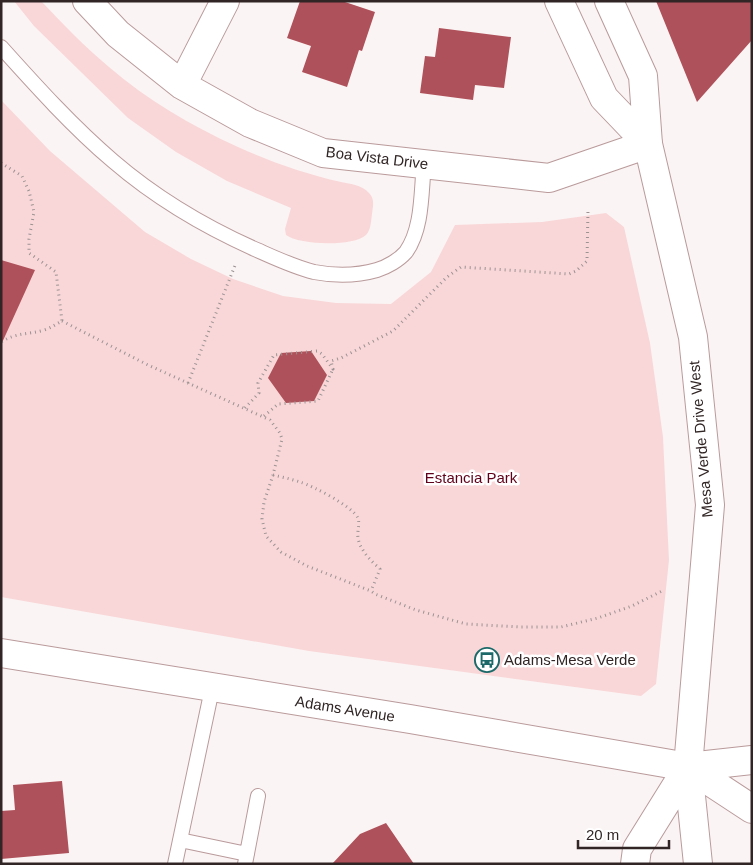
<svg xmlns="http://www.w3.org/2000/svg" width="753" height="865" font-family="Helvetica,sans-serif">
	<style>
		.green { fill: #f9d7d8 }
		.building { fill: #af515a }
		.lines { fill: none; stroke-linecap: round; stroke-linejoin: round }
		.service-casing { stroke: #ba9a9b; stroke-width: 16 }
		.minor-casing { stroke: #ba9a9b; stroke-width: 30 }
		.tertiary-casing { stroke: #ba9a9b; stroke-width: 30 }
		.secondary-casing { stroke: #ba9a9b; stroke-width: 30 }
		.primary-casing { stroke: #ba9a9b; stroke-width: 30 }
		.path { stroke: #9b9292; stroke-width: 3; stroke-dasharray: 1 4; stroke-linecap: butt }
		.service { stroke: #fff; stroke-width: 14 }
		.minor { stroke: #fff; stroke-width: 28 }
		.tertiary { stroke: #fff; stroke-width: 28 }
		.secondary { stroke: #fff; stroke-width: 28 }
		.primary { stroke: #fff; stroke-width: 28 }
		.labels { text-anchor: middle; stroke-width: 5; stroke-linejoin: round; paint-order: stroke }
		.street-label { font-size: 15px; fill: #312525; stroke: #fff }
		.park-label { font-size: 15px; fill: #5f011a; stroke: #fff }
		.poi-label { font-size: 15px; fill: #312525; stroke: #fff; text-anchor: start }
	</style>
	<rect width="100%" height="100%" fill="#fbf4f4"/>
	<!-- green -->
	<path class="green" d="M14 1H41C63 24 85 47 109 67 147 100 192 126 238 147 271 162 306 174 341 182 351 184 362 185 369 193 375 199 373 206 372 214 371 221 371 230 366 235 353 247 299 245 286 235L285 229 291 208 227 181 176 152 128 118 34 26Z
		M1 100 50 151 145 232 191 259 233 279 283 296 336 303 391 304 431 272 455 225 542 222 606 213 624 227 650 343 663 437 669 560 656 684 641 696 309 651 1 597Z"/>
	<!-- building -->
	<path class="building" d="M300 1H342L375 12 362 51 359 50 347 87 302 72 311 46 287 38Z
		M656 1H752V40L697 102Z
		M439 28 511 37 504 88 475 85 473 100 420 93 425 56 435 57Z
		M1 260 35 270 1 345Z
		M311 351 327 375 314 401 286 403 268 378 281 353Z
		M62 781 69 853 1 859V811L15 810 13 785Z
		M386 823 414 864H332L360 834Z"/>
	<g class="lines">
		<defs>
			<path id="service" d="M1 47C36 86 73 127 113 161 156 198 205 227 257 250 275 258 294 267 314 272 335 276 356 276 377 270 387 267 399 260 406 252 423 228 421 191 424 164
				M180 840 247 854
				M175 864 212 689
				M245 864 258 796"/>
			<path id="minor" d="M87 1 118 34 182 85 250 123 323 153 549 178 648 144
				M182 85 225 1"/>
			<path id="tertiary" d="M559 1 604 98 648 144
				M609 1 643 76 648 144 693 337 710 505 688 767"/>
			<path id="secondary" d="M688 767 698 864
				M635 864 637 849 688 767"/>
			<path id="primary" d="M1 653 410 719 688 767 752 760
				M688 767 752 809"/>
		</defs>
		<!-- service casing -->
		<use href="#service" class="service-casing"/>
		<!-- minor casing -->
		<use href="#minor" class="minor-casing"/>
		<!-- tertiary casing -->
		<use href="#tertiary" class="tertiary-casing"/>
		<!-- secondary casing -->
		<use href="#secondary" class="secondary-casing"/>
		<!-- primary casing -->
		<use href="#primary" class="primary-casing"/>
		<!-- path -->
		<path class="path" d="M1 163 22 176 29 191 34 212 29 239V253L56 272 62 321C56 324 51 328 44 330 28 335 17 332 1 342
			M62 321 148 365 270 420 280 433 282 439 273 475 264 502 262 519 266 536 281 552 307 566 371 591 375 594 416 610 466 624 520 627H561L598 618 632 606 662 591
			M188 383 236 263
			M245 408 259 393 258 383 274 355 317 351 322 354 333 369 331 361 341 358 393 331 447 277 461 267 569 274 576 271 587 261 588 210
			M264 416 278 404 318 401 333 369
			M273 475C282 477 291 479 300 482 313 486 352 506 358 518 360 525 357 531 358 538 360 550 371 561 380 569L371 591"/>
		<!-- service -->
		<use href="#service" class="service"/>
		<!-- minor -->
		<use href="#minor" class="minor"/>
		<!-- tertiary -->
		<use href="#tertiary" class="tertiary"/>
		<!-- secondary -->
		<use href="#secondary" class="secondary"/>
		<!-- primary -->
		<use href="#primary" class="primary"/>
	</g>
	<!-- icons -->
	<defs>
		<symbol id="bus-ring" viewBox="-11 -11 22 22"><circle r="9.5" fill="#fff" stroke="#1c6969" stroke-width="1.5"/><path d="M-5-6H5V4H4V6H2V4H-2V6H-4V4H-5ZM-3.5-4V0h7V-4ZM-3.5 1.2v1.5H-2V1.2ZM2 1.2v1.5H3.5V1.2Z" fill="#1c6969"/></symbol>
	</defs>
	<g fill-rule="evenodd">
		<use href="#bus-ring" x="473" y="646" width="28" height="28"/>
	</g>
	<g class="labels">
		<!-- street labels -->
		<g class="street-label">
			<text transform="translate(377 158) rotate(7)" y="5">Boa Vista Drive</text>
			<text transform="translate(701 439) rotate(-95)" y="5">Mesa Verde Drive West</text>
			<text transform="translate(345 709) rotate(9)" y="5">Adams Avenue</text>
		</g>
		<!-- park labels -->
		<g class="park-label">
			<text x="471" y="483">Estancia Park</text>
		</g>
		<!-- poi labels -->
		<g class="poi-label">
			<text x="504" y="665">Adams-Mesa Verde</text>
		</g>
	</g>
	<!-- border -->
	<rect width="753" height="865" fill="none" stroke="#312525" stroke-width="5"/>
	<!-- scale -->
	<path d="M578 840v8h91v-8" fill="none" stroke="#312525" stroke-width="2.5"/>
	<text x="586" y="840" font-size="15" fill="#312525" stroke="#ffffff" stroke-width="4" paint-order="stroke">20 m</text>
</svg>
